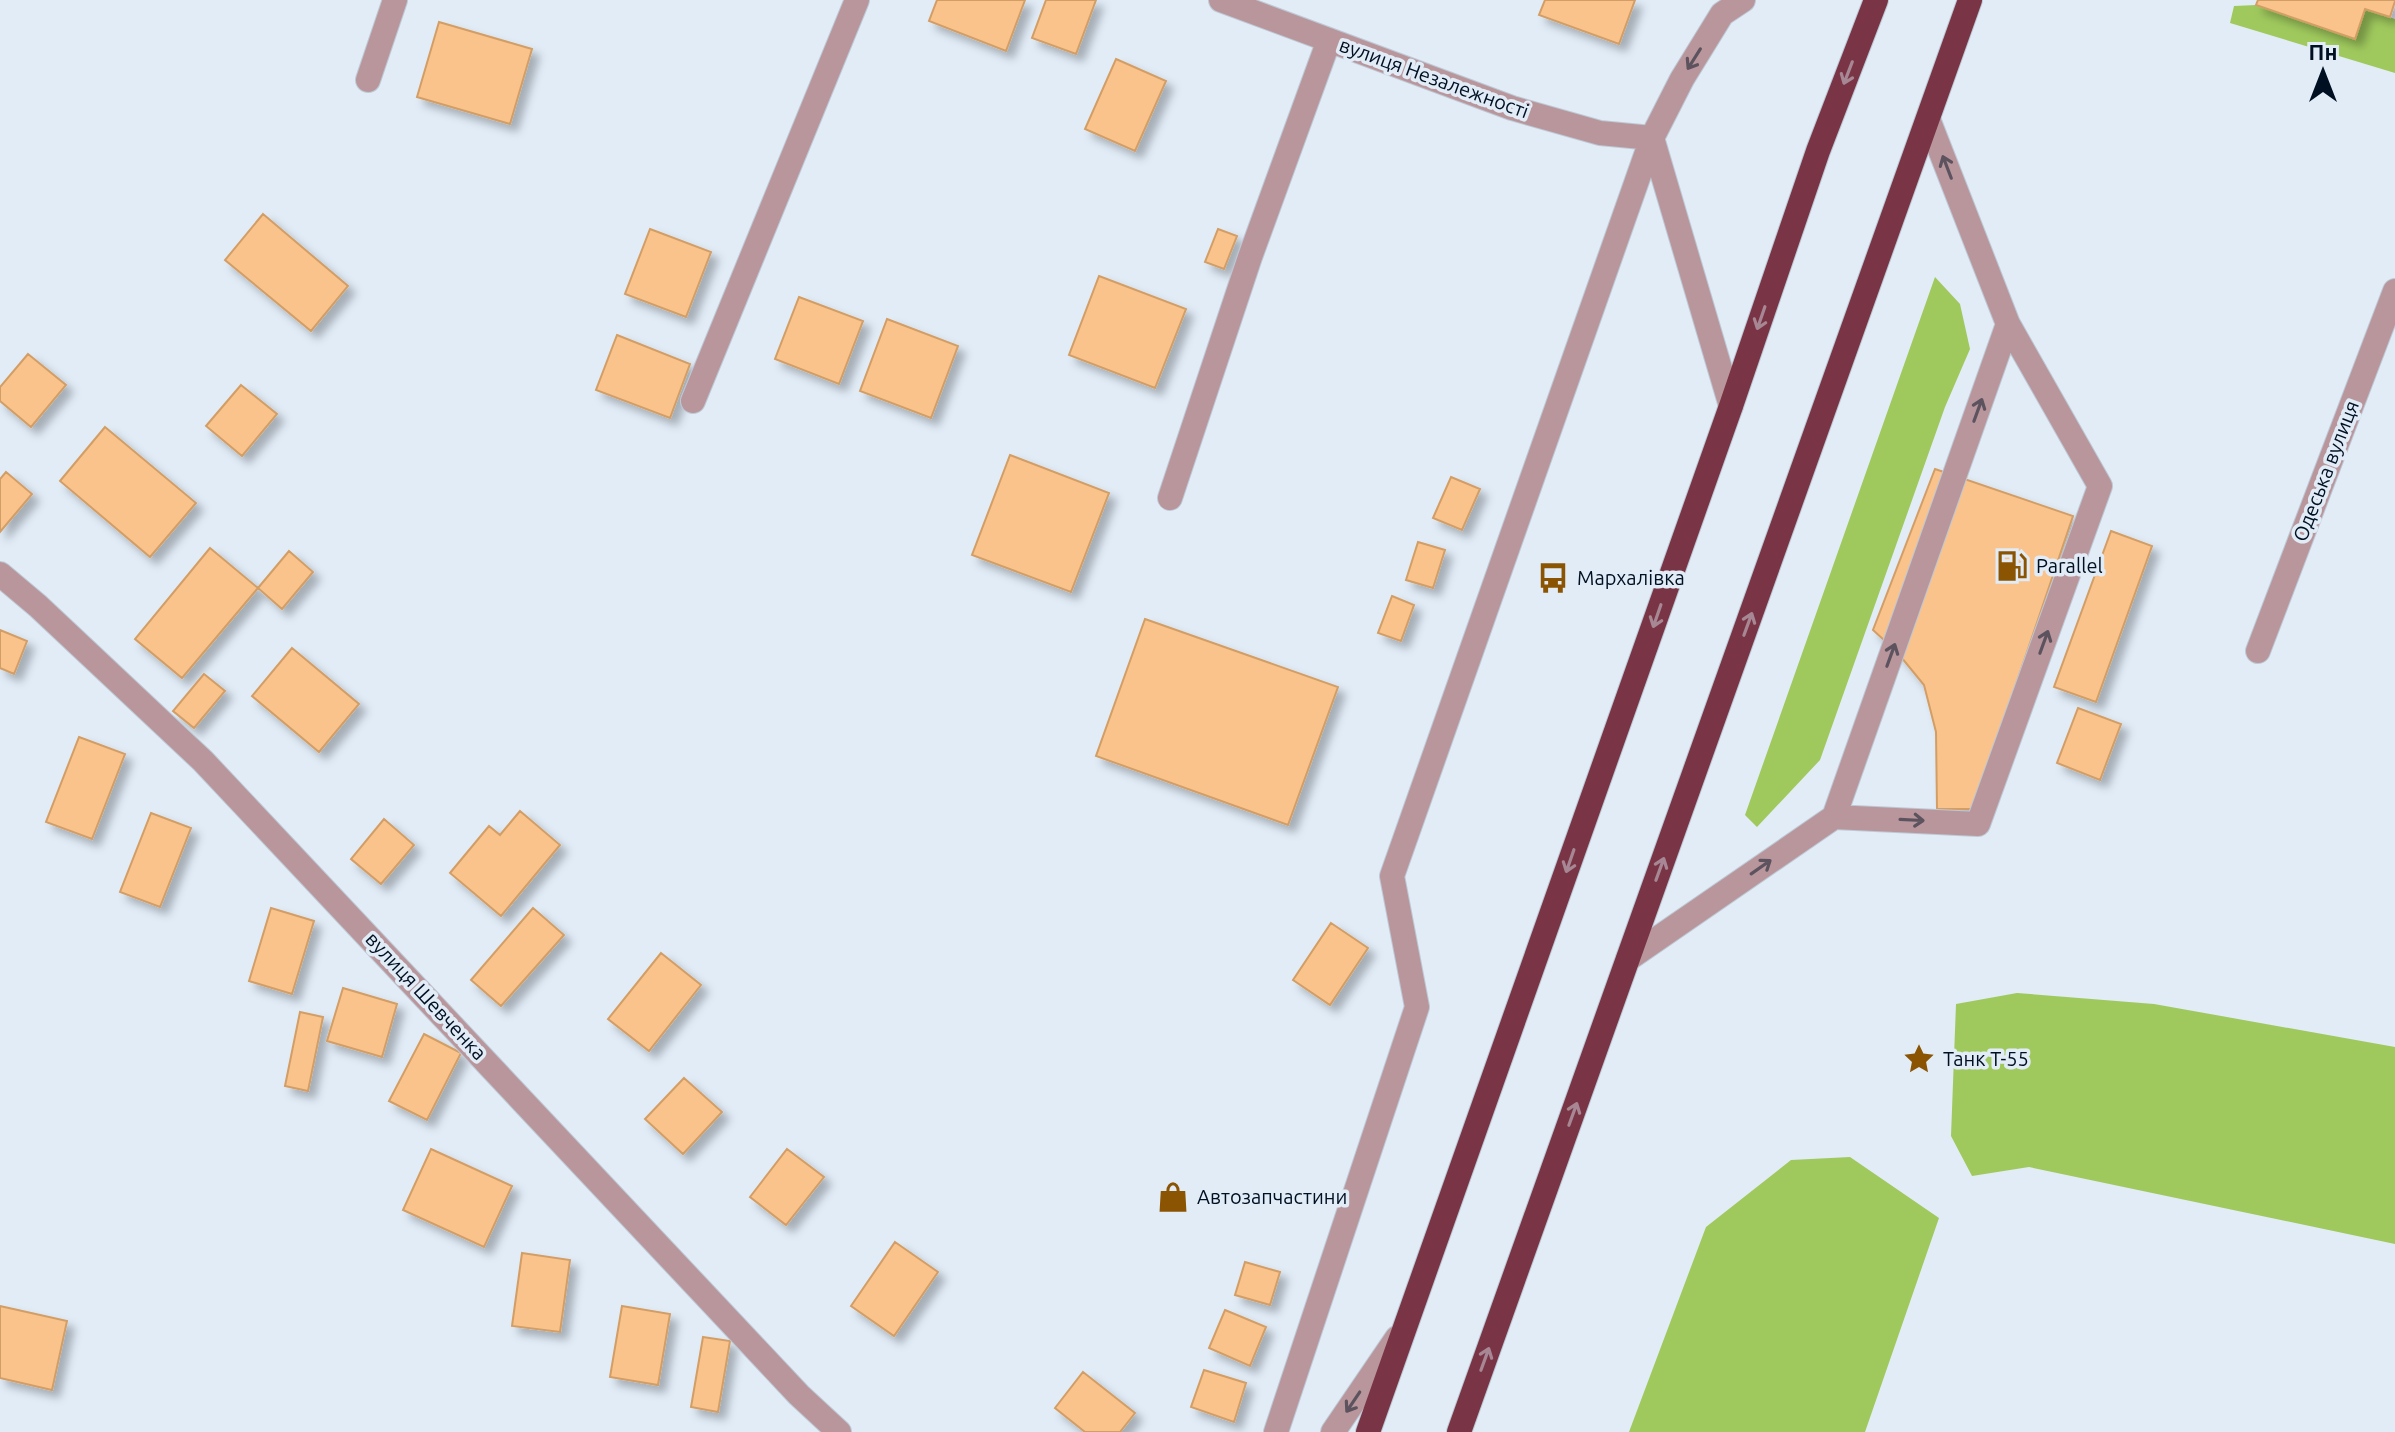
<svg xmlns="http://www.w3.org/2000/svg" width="2395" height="1432" font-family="Ubuntu,sans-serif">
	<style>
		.green { fill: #9fc95d }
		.building { fill: #f9c38b; stroke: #d39e66; stroke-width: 2; filter: url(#shadow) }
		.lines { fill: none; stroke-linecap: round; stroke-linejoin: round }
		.lane-casing { stroke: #bdc9d5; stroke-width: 26 }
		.street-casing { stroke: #bdc9d5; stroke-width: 26 }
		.highway-casing { stroke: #bdc9d5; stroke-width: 26 }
		.lane { stroke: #b9969c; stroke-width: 24 }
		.street { stroke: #b9969c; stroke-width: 24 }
		.highway { stroke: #793545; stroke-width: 24 }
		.oneway { stroke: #5c535f }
		.oneway2 { stroke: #a88795 }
		.labels { text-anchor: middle; stroke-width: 7; stroke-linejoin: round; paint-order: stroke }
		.street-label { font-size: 20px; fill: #001022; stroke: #e1ecf7 }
		.poi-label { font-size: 20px; fill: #001022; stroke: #e1ecf7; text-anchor: start }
	</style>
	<defs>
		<filter id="shadow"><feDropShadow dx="7" dy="7" stdDeviation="4" flood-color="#0004"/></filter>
	</defs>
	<rect width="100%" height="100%" fill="#e1ecf7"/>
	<!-- green -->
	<path class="green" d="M2256 5 2355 39 2365 9 2395 19V73L2230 23 2234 6Z
		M1935 277 1960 304 1970 349 1945 407 1820 760 1757 827 1745 815Z
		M2017 993 2154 1004 2395 1047V1244L2029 1167 1972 1176 1951 1136 1956 1004Z
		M1850 1157 1939 1218 1865 1432H1629L1706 1227 1791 1160Z"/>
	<!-- building -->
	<path class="building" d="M937 0H1025L1006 51 929 21Z
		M1046 0H1096L1076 54 1032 38Z
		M1545 0H1635L1619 44 1539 15Z
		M2258 0H2395V1L2390 17 2365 9 2355 39 2256 5Z
		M439 22 532 49 510 124 417 97Z
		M1116 59 1166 81 1135 151 1085 129Z
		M263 214 348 286 311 331 225 260Z
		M650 229 711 252 686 317 625 294Z
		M1218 229 1237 236 1224 269 1205 262Z
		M1099 276 1186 309 1155 388 1069 355Z
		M799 297 863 321 839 384 775 359Z
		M887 319 958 346 931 418 860 391Z
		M617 335 690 364 670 418 596 390Z
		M28 354 66 385 31 427 0 401V387Z
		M241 385 277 414 242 456 206 426Z
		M105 427 196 503 150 557 60 481Z
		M1010 455 1109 493 1071 592 972 555Z
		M1935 469 2073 516 1974 809H1937L1936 732 1924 685 1897 652 1873 630Z
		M6 472 32 494 0 532V479Z
		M1451 477 1480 489 1462 530 1433 518Z
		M2111 531 2152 546 2096 702 2054 687Z
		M1418 542 1445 550 1433 588 1406 580Z
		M210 548 258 588 182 678 135 639Z
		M289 551 313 572 282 609 258 588Z
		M1392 596 1414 605 1401 641 1378 633Z
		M1145 619 1338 687 1288 825 1096 756Z
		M0 630 27 641 14 674 0 668Z
		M292 648 359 704 319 752 252 696Z
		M204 674 225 691 194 728 173 711Z
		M2078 708 2121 724 2100 780 2057 763Z
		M79 737 125 754 92 839 46 822Z
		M520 811 560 845 501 916 450 873 489 826 500 835Z
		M151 813 191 828 160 907 120 892Z
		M384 819 414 845 381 884 351 859Z
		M271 908 314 921 292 994 249 981Z
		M533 908 564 935 501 1006 471 980Z
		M1331 923 1368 948 1330 1005 1293 980Z
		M661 953 701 985 649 1051 608 1019Z
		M343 988 397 1004 382 1057 327 1041Z
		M300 1012 323 1017 308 1091 285 1086Z
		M424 1034 461 1053 427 1120 389 1101Z
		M684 1078 722 1112 683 1154 645 1119Z
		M431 1149 512 1186 484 1247 403 1210Z
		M787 1149 824 1177 786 1225 750 1197Z
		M895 1242 938 1272 894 1336 851 1306Z
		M522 1253 570 1260 560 1332 512 1326Z
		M1245 1262 1280 1272 1270 1305 1235 1295Z
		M0 1306 67 1321 52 1390 0 1378Z
		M622 1306 670 1314 658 1385 610 1377Z
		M1225 1310 1266 1327 1250 1366 1209 1348Z
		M703 1337 730 1341 718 1412 691 1407Z
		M1204 1370 1246 1383 1234 1422 1191 1407Z
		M1083 1372 1135 1413 1120 1432H1085L1055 1408Z"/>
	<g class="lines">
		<defs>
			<path id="lane" d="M1834 817 1978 824 2100 486 2008 324
				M1628 959 1834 817 2008 324 1928 119"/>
			<path id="street" d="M1221 0 1512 108 1600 133 1652 138 1392 876 1417 1007 1276 1432
				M368 80 395 0
				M693 401 857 0
				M1731 406 1652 138 1682 79 1722 14 1743 0
				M1170 498 1250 257 1329 40
				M0 574 38 606 203 761 799 1395 839 1432
				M2258 651 2395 291
				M1333 1432 1397 1338"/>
			<path id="highway" d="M1368 1432 1731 406 1818 151 1876 0
				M1459 1432 1970 0"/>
		</defs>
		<!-- lane casing -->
		<use href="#lane" class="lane-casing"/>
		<!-- street casing -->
		<use href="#street" class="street-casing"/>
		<!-- highway casing -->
		<use href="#highway" class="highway-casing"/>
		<!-- lane -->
		<use href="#lane" class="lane"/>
		<!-- street -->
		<use href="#street" class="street"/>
		<!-- highway -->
		<use href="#highway" class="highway"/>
	</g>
	<!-- one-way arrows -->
	<defs><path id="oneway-shaft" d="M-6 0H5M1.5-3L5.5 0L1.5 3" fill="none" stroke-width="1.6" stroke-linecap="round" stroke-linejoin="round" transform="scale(2)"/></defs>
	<g class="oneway">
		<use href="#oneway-shaft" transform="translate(1694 59) rotate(122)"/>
		<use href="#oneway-shaft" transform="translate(1947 167) rotate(-111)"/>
		<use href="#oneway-shaft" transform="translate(1978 410) rotate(-70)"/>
		<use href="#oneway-shaft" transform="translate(2044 642) rotate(-70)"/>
		<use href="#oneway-shaft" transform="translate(1891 655) rotate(-70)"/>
		<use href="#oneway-shaft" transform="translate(1912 820) rotate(3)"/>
		<use href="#oneway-shaft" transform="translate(1761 867) rotate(-35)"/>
		<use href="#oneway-shaft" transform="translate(1353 1402) rotate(124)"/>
	</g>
	<g class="oneway2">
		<use href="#oneway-shaft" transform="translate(1848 73) rotate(111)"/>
		<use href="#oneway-shaft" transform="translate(1761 318) rotate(109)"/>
		<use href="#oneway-shaft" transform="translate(1657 616) rotate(109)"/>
		<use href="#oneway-shaft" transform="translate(1748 624) rotate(-70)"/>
		<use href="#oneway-shaft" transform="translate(1570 861) rotate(109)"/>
		<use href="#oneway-shaft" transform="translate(1660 869) rotate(-70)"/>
		<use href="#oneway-shaft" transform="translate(1573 1114) rotate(-70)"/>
		<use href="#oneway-shaft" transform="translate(1485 1359) rotate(-70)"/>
	</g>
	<!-- icons -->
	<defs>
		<symbol id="fuel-bare" viewBox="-9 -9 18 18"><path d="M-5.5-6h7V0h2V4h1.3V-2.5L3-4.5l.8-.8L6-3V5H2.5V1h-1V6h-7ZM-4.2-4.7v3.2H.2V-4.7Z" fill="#8a5403" stroke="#e1ecf7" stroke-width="2.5" paint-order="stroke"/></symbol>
		<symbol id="bus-bare" viewBox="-9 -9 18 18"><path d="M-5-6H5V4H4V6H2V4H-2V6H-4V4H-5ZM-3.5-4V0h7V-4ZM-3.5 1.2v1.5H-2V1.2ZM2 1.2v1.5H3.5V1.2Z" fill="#8a5403" stroke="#e1ecf7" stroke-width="2.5" paint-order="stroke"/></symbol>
		<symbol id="sight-bare" viewBox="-9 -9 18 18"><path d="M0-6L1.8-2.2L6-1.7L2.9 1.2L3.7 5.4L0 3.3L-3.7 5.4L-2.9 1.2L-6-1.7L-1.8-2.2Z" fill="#8a5403" stroke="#e1ecf7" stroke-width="2.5" paint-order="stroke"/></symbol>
		<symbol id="shop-bare" viewBox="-9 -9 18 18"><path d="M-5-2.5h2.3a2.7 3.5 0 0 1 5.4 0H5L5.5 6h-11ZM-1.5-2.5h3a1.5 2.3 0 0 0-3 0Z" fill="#8a5403" stroke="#e1ecf7" stroke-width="2.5" paint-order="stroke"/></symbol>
	</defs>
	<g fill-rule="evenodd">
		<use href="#fuel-bare" x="1990" y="544" width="44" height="44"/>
		<use href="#bus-bare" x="1531" y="556" width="44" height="44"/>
		<use href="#sight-bare" x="1897" y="1037" width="44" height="44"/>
		<use href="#shop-bare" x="1151" y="1175" width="44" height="44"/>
	</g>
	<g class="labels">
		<!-- street labels -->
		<g class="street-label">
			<text transform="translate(1434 78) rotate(20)" y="7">вулиця Незалежності</text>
			<text transform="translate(2326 471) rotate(-69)" y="7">Одеська вулиця</text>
			<text transform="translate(426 996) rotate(47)" y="7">вулиця Шевченка</text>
		</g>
		<!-- poi labels -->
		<g class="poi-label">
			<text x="2036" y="573">Parallel</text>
			<text x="1577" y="585">Мархалівка</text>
			<text x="1943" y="1066">Танк Т-55</text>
			<text x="1197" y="1204">Автозапчастини</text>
		</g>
	</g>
	<!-- north arrow -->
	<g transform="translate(2323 72)" stroke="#e1ecf7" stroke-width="6" paint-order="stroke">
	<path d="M0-6L14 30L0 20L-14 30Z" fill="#001022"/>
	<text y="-12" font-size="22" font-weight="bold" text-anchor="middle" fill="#001022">Пн</text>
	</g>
</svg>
